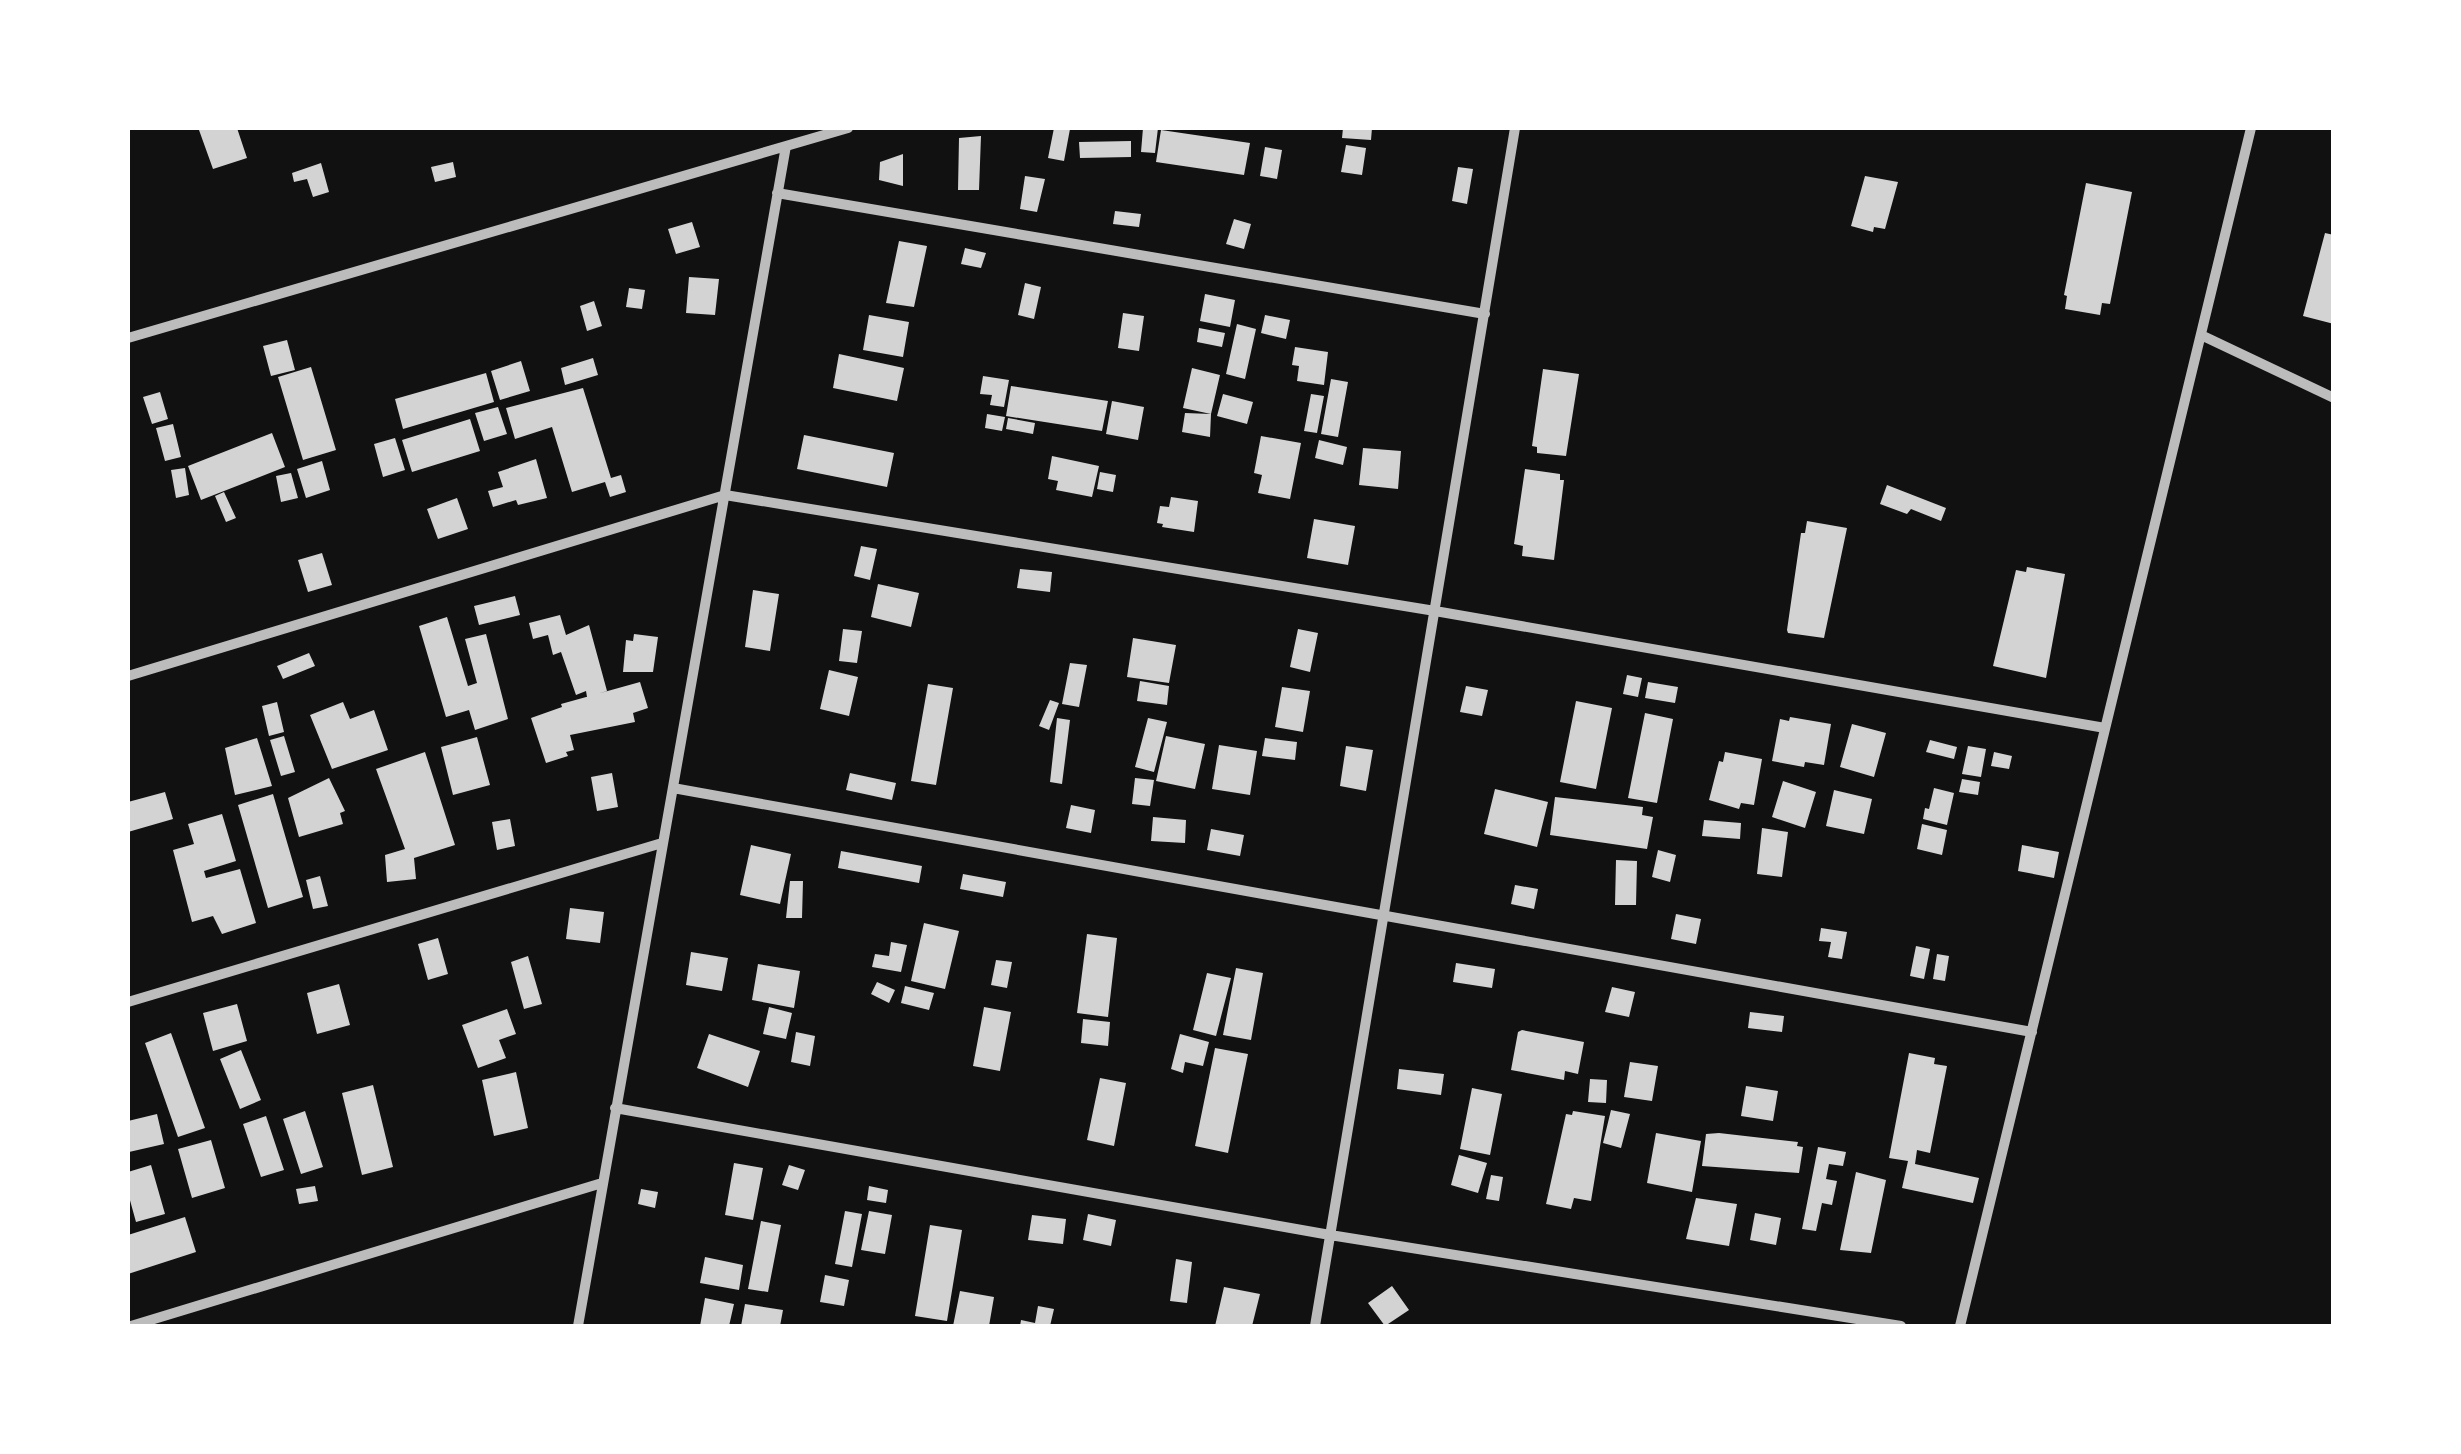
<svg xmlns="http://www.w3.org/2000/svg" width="2461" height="1454" font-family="Quicksand,sans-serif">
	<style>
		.building { fill: #d3d3d3 }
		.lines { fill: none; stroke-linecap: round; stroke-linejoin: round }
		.minor { stroke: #bcbcbc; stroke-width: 10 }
	</style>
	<rect width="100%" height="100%" fill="#111"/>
	<!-- building -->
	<path class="building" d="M208 128H237L247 158 213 169 199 130Z
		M1054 128 1070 129 1064 161 1048 158Z
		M1143 128H1158L1155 153 1141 152Z
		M1343 128H1372L1371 140 1342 138Z
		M1161 130 1250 143 1244 175 1156 162Z
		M981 136 979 190H958L959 138Z
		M1131 141V157L1080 158 1079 142Z
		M1346 145 1366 148 1362 175 1341 172Z
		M1265 147 1282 150 1277 179 1260 176Z
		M903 154V186L879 180 880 162Z
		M453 162 456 177 435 182 431 167Z
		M321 163 329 192 313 197 307 179 294 182 292 173Z
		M1458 167 1473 169 1467 204 1452 201Z
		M1025 176 1045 179 1037 212 1020 209Z
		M1865 176 1898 182 1885 229 1874 227 1873 232 1851 226Z
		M2086 183 2132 192 2110 304 2102 303 2100 315 2065 309 2067 296 2064 295Z
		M1115 211 1141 214 1139 227 1113 224Z
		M1234 219 1251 224 1244 249 1226 244Z
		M692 222 700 247 676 254 668 229Z
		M2325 233 2334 235V324L2303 316Z
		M899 241 927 246 914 307 886 303Z
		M965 248 986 253 981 268 961 264Z
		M689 277 719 279 715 315 686 313Z
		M1025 283 1041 287 1034 319 1018 315Z
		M629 288 645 290 642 309 626 307Z
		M1205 294 1235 300 1230 327 1200 321Z
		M594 301 602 326 587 331 580 306Z
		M1123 313 1144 316 1139 351 1118 348Z
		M869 315 909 322 903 357 863 350Z
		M1265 315 1290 320 1286 339 1261 333Z
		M1237 324 1256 329 1245 379 1226 374Z
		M1199 328 1225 333 1222 347 1197 342Z
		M287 340 295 370 271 376 263 346Z
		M1295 347 1328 352 1324 385 1297 381 1299 366 1292 365Z
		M839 354 904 368 897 401 833 388Z
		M593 358 598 375 565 385 561 368Z
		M521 361 530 391 500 400 491 371Z
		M311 367 336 450 303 460 278 377Z
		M1192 368 1220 375 1211 414 1210 437 1182 432 1185 413 1211 414 1183 408Z
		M1543 369 1579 374 1566 456 1537 453V447L1532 446Z
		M486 373 494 402 403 429 395 399Z
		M983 376 1009 380 1004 407 990 405 992 395 980 394Z
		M1331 379 1348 382 1338 437 1321 434Z
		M1011 386 1108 401 1102 431 1006 416Z
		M583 388 611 478 621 475 626 492 610 497 605 482 572 492 552 427 515 439 506 408Z
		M160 392 168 419 152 424 143 397Z
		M1223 394 1253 402 1247 424 1217 416Z
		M1311 394 1324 396 1317 433 1304 431Z
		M1112 401 1144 407 1138 440 1106 434Z
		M498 407 507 434 484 441 475 413Z
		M987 414 1005 417 1002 431 985 428Z
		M1008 418 1035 423 1033 434 1006 429Z
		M470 419 480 451 412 472 402 440Z
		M173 424 181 457 165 461 156 428Z
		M272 433 285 467 201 500 188 466Z
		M804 435 894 453 887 487 797 469Z
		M1261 436 1301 443 1290 499 1258 493 1262 475 1254 473Z
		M395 438 405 470 383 477 374 444Z
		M1319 440 1347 447 1343 465 1315 458Z
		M1363 448 1401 451 1398 489 1359 485Z
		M1052 456 1099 466 1092 497 1056 490 1058 481 1048 479Z
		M536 459 547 498 518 505 516 500 493 507 488 491 503 487 498 472Z
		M322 461 330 490 306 498 297 469Z
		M185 468 189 495 176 498 171 470Z
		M1525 469 1560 474V480H1564L1554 560 1522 556 1523 546 1514 544Z
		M1100 472 1116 475 1113 492 1097 489Z
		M291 473 298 498 281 502 276 476Z
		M1887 485 1946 508 1941 521 1911 509 1907 514 1880 504Z
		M224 492 236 518 226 522 215 496Z
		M1171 497 1198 501 1194 532 1162 527 1163 524 1157 523 1160 506 1169 507Z
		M457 498 468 529 438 539 427 509Z
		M1314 519 1355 526 1348 565 1307 558Z
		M1807 521 1847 528 1824 638 1788 633 1787 630 1801 533H1805Z
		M861 546 877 549 870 580 854 576Z
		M322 553 332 585 308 592 298 560Z
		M2027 567 2065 574 2046 678 1993 666 2016 570 2026 572Z
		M1020 569 1052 572 1050 592 1017 588Z
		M878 584 919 593 911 627 871 617Z
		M753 590 779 594 770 651 745 647Z
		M515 596 520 615 479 625 474 606Z
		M560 615 566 635 589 625 607 691 587 697 586 691 576 695 561 652 553 655 548 635 533 639 529 623Z
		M447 617 468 686 477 683 465 639 486 634 508 719 475 730 469 710 446 717 419 626Z
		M843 629 862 631 857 663 839 661Z
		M1298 629 1318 633 1310 672 1290 667Z
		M634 634 658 637 653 672H623L626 640 633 641Z
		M1133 638 1176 645 1169 683 1127 677Z
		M309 653 315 666 283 679 277 666Z
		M1070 663 1087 665 1079 707 1062 704Z
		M829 670 858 677 849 716 820 709Z
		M1627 675 1642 678 1638 697 1623 694Z
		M1140 681 1169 686 1167 705 1137 701Z
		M640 682 648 708 633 713 635 722 570 735 574 750 566 752 568 756 546 763 531 718 562 707 561 704Z
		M1648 682 1678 687 1675 703 1645 698Z
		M928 684 953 688 936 785 911 781Z
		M1466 686 1488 690 1482 716 1460 712Z
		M1282 687 1310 691 1303 732 1275 727Z
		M1050 700 1059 703 1049 730 1039 726Z
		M1576 701 1612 708 1596 789 1560 782Z
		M277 702 284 732 269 736 262 706Z
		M343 702 350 719 374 710 388 750 332 769 310 715Z
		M1645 713 1673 719 1657 803 1628 798Z
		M1790 717 1831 724 1824 765 1805 762 1804 767 1772 761 1780 719 1789 721Z
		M1057 718 1070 720 1062 784 1050 782Z
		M1148 718 1167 722 1154 772 1135 767Z
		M1852 724 1886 733 1874 777 1840 767Z
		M284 736 295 772 281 776 270 740Z
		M1166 736 1205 744 1195 789 1156 781Z
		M477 737 490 785 453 795 441 747Z
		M257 738 272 786 235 795 225 748Z
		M1265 738 1297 742 1295 760 1262 756Z
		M1930 740 1957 747 1954 759 1926 752Z
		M1219 745 1257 751 1250 795 1212 789Z
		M1346 746 1373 750 1366 791 1340 786Z
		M1968 746 1986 749 1981 777 1962 774Z
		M425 752 455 845 414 858 416 879 387 882 385 855 405 849 376 769Z
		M1725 752 1762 759 1754 805 1741 803 1739 809 1709 800 1719 761 1723 762Z
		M1994 752 2012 756 2009 769 1991 766Z
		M612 773 618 807 597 811 591 777Z
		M850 773 896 783 892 800 846 790Z
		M329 778 345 811 340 813 343 824 299 837 288 798Z
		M1135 778 1154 780 1150 806 1132 804Z
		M1962 779 1980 782 1978 795 1959 792Z
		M1783 781 1816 792 1805 828 1772 817Z
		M1934 788 1954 793 1947 825 1923 819 1925 808 1929 809Z
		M1495 789 1548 802 1537 847 1484 834Z
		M1834 790 1872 799 1864 834 1826 826Z
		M165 792 173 819 128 832V802Z
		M273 794 303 897 268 908 238 805Z
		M1555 797 1643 807 1642 815 1653 817 1647 849 1550 835Z
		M1071 805 1095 810 1091 833 1066 828Z
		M222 814 236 861 204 871 206 878 240 869 256 923 222 934 213 916 192 922 173 850 194 844 188 824Z
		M1153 817 1186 820 1185 843 1151 841Z
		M510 819 515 846 497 850 492 822Z
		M1704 820 1741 823 1740 839 1702 836Z
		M1922 824 1947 830 1942 855 1917 849Z
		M1762 828 1788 832 1782 877 1757 874Z
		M1211 829 1244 835 1240 856 1207 850Z
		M751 845 791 854 780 904 740 895Z
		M2022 845 2059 852 2054 878 2018 871Z
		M1658 850 1676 855 1670 882 1652 877Z
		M841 851 922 866 919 883 838 868Z
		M1616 860 1637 861 1636 905H1615Z
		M963 874 1006 882 1003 897 960 889Z
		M320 876 328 906 313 909 306 880Z
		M790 881H803L802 918H786Z
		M1515 885 1538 889 1534 909 1511 904Z
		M570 908 604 912 600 943 566 939Z
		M1676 914 1701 919 1696 944 1671 939Z
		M924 923 959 931 945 989 911 981Z
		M1821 928 1847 932 1842 959 1828 957 1831 942 1819 941Z
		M1087 934 1117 938 1108 1017 1077 1013Z
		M438 938 448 974 428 980 418 944Z
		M891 942 907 945 901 972 872 967 875 954 889 956Z
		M1916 946 1930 949 1924 979 1910 976Z
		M691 952 728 958 722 991 686 985Z
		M1937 954 1949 956 1945 981 1933 979Z
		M528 956 542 1004 524 1009 511 962Z
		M996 960 1012 962 1007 988 991 985Z
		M1456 963 1495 969 1492 988 1453 982Z
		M758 964 800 971 794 1008 752 1000Z
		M1236 968 1263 973 1251 1040 1223 1035Z
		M1207 973 1231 978 1216 1036 1193 1030Z
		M877 982 895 990 889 1003 871 994Z
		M339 984 350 1025 317 1034 307 993Z
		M905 986 934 993 929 1010 901 1003Z
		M1612 987 1635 992 1629 1017 1605 1012Z
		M237 1004 247 1041 213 1051 203 1013Z
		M769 1007 792 1013 786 1039 763 1034Z
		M984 1007 1011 1012 1000 1071 973 1066Z
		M507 1009 516 1034 499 1040 506 1058 478 1068 462 1025Z
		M1750 1012 1784 1016 1782 1032 1748 1028Z
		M1083 1019 1110 1022 1108 1046 1081 1043Z
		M1522 1030 1584 1042 1578 1074 1565 1071 1564 1080 1511 1070 1518 1032Z
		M796 1032 815 1036 810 1066 791 1062Z
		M171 1033 205 1128 178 1137 145 1043Z
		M709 1034 760 1051 748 1087 697 1068Z
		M1180 1034 1209 1042 1203 1066 1185 1062 1183 1073 1171 1069Z
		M1215 1048 1248 1054 1228 1153 1195 1146Z
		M241 1050 261 1100 240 1109 220 1059Z
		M1909 1053 1935 1058 1934 1064 1947 1066 1930 1153 1917 1150 1915 1164 1979 1178 1973 1203 1902 1188 1908 1161 1889 1158Z
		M1630 1062 1658 1066 1652 1101 1624 1097Z
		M1399 1069 1444 1074 1441 1095 1397 1089Z
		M516 1072 528 1128 494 1136 482 1080Z
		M1100 1078 1126 1083 1114 1146 1087 1140Z
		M1590 1079 1607 1080 1606 1103 1588 1102Z
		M373 1085 393 1167 362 1175 342 1093Z
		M1746 1086 1778 1091 1773 1121 1741 1116Z
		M1472 1088 1502 1094 1490 1155 1460 1149Z
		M1611 1110 1630 1114 1621 1148 1603 1143Z
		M305 1111 323 1167 301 1174 283 1119Z
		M1573 1111 1605 1116 1591 1201 1574 1198 1571 1209 1546 1204 1566 1114 1572 1115Z
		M157 1114 164 1144 129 1152 128 1121Z
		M266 1116 284 1170 261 1177 243 1124Z
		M1656 1133 1701 1141 1692 1192 1647 1183Z
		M1719 1133 1798 1142 1797 1146 1803 1147 1799 1173 1702 1166 1706 1134Z
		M211 1140 225 1188 192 1198 178 1149Z
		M1818 1147 1846 1152 1843 1166 1829 1164 1826 1179 1837 1181 1832 1205 1822 1203 1816 1231 1802 1229Z
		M1459 1155 1487 1163 1478 1193 1451 1185Z
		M734 1163 763 1168 753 1220 725 1215Z
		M151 1165 165 1214 136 1222 128 1193V1172Z
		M789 1165 805 1170 798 1190 782 1185Z
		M1856 1172 1886 1180 1871 1253 1840 1250Z
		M1491 1175 1503 1177 1499 1201 1486 1199Z
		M315 1186 318 1201 299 1204 296 1189Z
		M869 1186 888 1190 886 1203 867 1200Z
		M641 1189 658 1192 655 1208 638 1204Z
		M1696 1198 1737 1204 1729 1246 1686 1239Z
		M845 1211 862 1214 852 1267 835 1264Z
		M869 1211 892 1215 885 1254 861 1250Z
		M1755 1213 1781 1218 1776 1245 1750 1240Z
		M1088 1214 1116 1220 1111 1246 1083 1240Z
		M1032 1215 1066 1219 1063 1244 1028 1240Z
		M185 1217 196 1252 128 1274V1235Z
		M761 1221 781 1225 768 1292 748 1289Z
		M930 1225 962 1230 947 1321 915 1316Z
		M705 1257 743 1265 739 1290 700 1283Z
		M1176 1259 1192 1262 1187 1303 1170 1301Z
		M825 1275 849 1280 844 1306 820 1302Z
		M1392 1286 1409 1310 1385 1326 1368 1303Z
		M1224 1287 1260 1294 1252 1326H1215Z
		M960 1291 994 1297 989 1326H953Z
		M705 1298 734 1304 729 1326H700Z
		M745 1304 783 1310 780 1326H741Z
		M1038 1306 1054 1309 1050 1326H1020L1021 1320 1035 1323Z"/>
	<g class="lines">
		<!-- minor -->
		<path class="minor" d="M777 193 1485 314
			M2201 335 2334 398
			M128 338 848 128
			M128 676 725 495 1435 611 2105 728
			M673 788 2032 1032
			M128 1002 662 843
			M615 1108 1330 1235 1901 1326
			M131 1326 602 1183
			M578 1326 786 146
			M1315 1326 1515 128
			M1960 1326 2251 128"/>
	</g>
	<!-- border -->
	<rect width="2461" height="1454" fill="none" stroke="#ffffff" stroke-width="260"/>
</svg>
